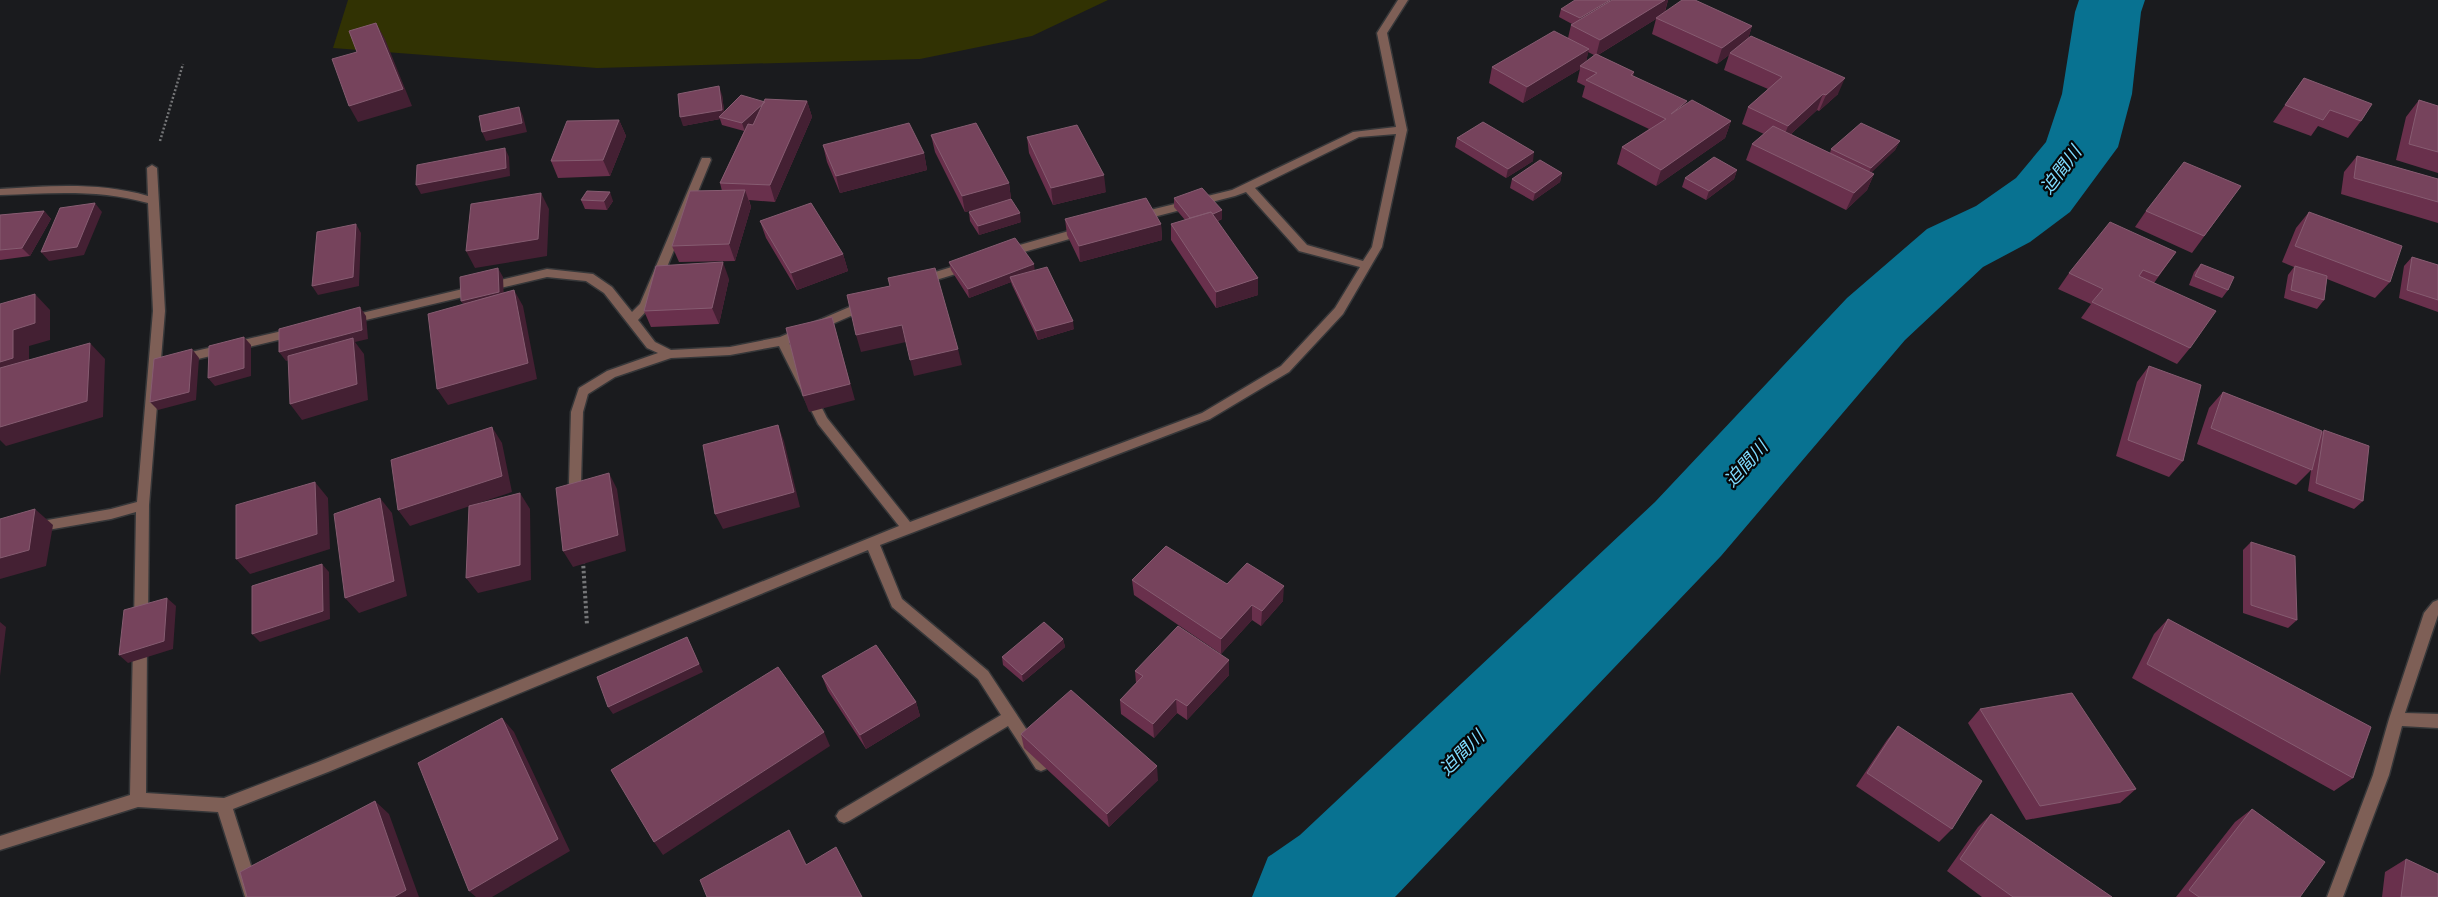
<svg xmlns="http://www.w3.org/2000/svg" width="2438" height="897" font-family="'Open Sans','Noto Sans JP',sans-serif">
	<style>
		.green { fill: #313203 }
		.lines { fill: none; stroke-linecap: round; stroke-linejoin: round }
		.river { fill: #087291; fill-rule: evenodd }
		.minor-casing { stroke: #363739; stroke-width: 3 }
		.path-far1 { stroke: #747577; stroke-width: 2.5; stroke-dasharray: 2 2; stroke-linecap: butt }
		.path { stroke: #747577; stroke-width: 4; stroke-dasharray: 2.5 2.5; stroke-linecap: butt }
		.minor { fill: #7e5f56; fill-rule: evenodd }
		.wall { fill: #69304c; fill-rule: evenodd }
		.shaded-wall { fill: #442033 }
		.building { fill: #76435c; stroke: #865c71 }
		.labels { text-anchor: middle; stroke-width: 4.5; stroke-linejoin: round; paint-order: stroke }
		.water-label { font-size: 18px; font-style: italic; fill: #7fdbfe; stroke: #060607 }
	</style>
	<rect width="100%" height="100%" fill="#1a1b1e"/>
	<!-- green -->
	<path class="green" d="M348 0H1108L1032 36 920 59 597 68 333 48Z"/>
	<g class="lines">
		<!-- river -->
		<path class="river" d="M2079 0H2145L2141 12 2132 94 2118 147 2070 212 2030 242 1983 267 1905 340 1721 556 1395 897H1252L1268 857 1300 835 1655 502 1847 298 1927 229 1976 206 2016 178 2046 142 2062 94 2075 12Z"/>
		<defs>
			<path id="minor" d="M1398 0H1408L1387 33 1407 130 1382 247 1343 314 1289 372 1210 419 880 545 902 599 988 671 1046 759 1048 764 1046 769 1041 771 1036 769 1008 726 849 821 844 823 839 821 836 816 839 811 1001 715 978 679 892 607 868 550 328 772 233 809 261 897H245L218 812 138 807 0 850V836L130 795 133 643 135 639 140 637 145 639 147 643 146 793 224 798 318 762 899 526 818 424 779 346 730 355 671 358 615 377 588 394 583 412 581 483 580 487H570L569 483 571 412 579 388 607 371 658 353 647 348 604 293 586 281 547 277 349 324 345 323 343 320 345 317 547 269 593 274 612 287 632 312 640 304 701 160 702 158H710L711 160 651 306 638 320 655 342 671 350 730 347 780 337 861 302H869L871 305 869 308 789 343 827 418 910 522 1202 413 1281 366 1335 308 1360 267 1299 251 1246 192 1235 196 1138 221 1133 217 1138 213 1232 190 1353 132 1396 127 1377 33ZM1396 134 1372 247 1363 261 1307 245 1255 188 1359 137Z
				M152 165 157 168 165 311 161 359 295 328 301 332 295 336 160 368 149 505 148 623 146 627 141 629 136 627 134 623 136 512 111 519 36 532 31 531 29 527 31 523 36 522 111 509 137 502 153 311 148 203C100 189 50 193 0 195V189C49 186 100 182 148 196L147 168Z
				M1083 227 1088 231 1087 234 1006 257 1001 253 1002 250Z
				M968 262 972 263 974 266 972 269 923 284 917 280 919 277Z
				M2438 600V615L2405 713 2438 714V728L2402 726 2389 775 2343 897H2327L2373 775 2389 719 2424 613 2433 602Z"/>
		</defs>
		<!-- minor casing -->
		<use href="#minor" class="minor-casing"/>
		<!-- path-far1 -->
		<path class="path-far1" d="M160 141 183 64"/>
		<!-- path -->
		<path class="path" d="M583 561 587 625"/>
		<!-- minor -->
		<use href="#minor" class="minor"/>
	</g>
	<!-- wall -->
	<path class="wall" d="M1668 0 1665 12 1752 26 1748 39 1838 94 1819 111 1817 110 1791 134 1830 153 1831 149 1900 141 1895 150 1871 172 1874 174 1867 190 1846 210 1746 160 1752 144 1764 134 1742 124 1748 107 1768 89 1724 70 1729 55 1717 64 1652 34 1656 19 1598 55 1634 72 1633 76 1685 105 1731 121 1725 138 1656 186 1617 164 1622 147 1649 129 1582 97 1585 86 1577 82 1580 69 1523 103 1489 83 1492 67 1568 38 1571 25 1572 24 1559 17 1561 9ZM1588 52 1594 55 1586 62Z
		M2304 78 2361 121 2348 138 2318 126 2311 136 2273 122Z
		M722 95 724 111 764 102 807 101 812 117 775 202 749 200 751 207 735 261 679 262 672 246 722 191 720 183 744 131 722 125 720 119 683 126Z
		M2419 100 2438 106V173L2396 160 2406 117Z
		M619 120 626 136 610 176 558 178 551 161Z
		M931 135 1009 183 1011 199 1021 222 979 235 970 221 969 212 997 204 965 212 935 152Z
		M1027 137 1106 192 1053 205 1029 153Z
		M1457 138 1533 161 1506 178 1455 147Z
		M823 145 924 153 927 170 840 193 827 162Z
		M2357 156 2438 179V223L2341 194 2344 172Z
		M1737 170 1734 179 1706 200 1682 187 1685 178Z
		M1562 173 1560 182 1533 201 1510 188 1512 179Z
		M2241 186 2192 253 2135 227 2146 211Z
		M1174 198 1222 219 1218 221 1258 295 1216 308 1171 240V224L1185 220 1174 207Z
		M581 200 613 201 607 210 585 209Z
		M44 211 51 219 30 256 0 260V215Z
		M2309 212 2390 282 2375 298 2327 279 2324 300 2317 309 2284 298 2288 275 2294 267 2282 262 2296 228Z
		M1065 219 1161 224 1162 240 1080 262 1067 235Z
		M760 221 843 254 848 271 797 290 766 238Z
		M2176 252 2154 283 2190 348 2177 364 2081 318 2091 304 2058 289 2069 273Z
		M2412 257 2438 265V312L2399 298 2404 266Z
		M949 262 1035 270 1074 329 1038 340 1012 285 1011 282 969 298 951 270Z
		M2201 264 2228 290 2222 298 2189 285 2194 272Z
		M729 279 719 324 651 327 644 311Z
		M2149 366 2183 461 2169 477 2116 456 2137 382Z
		M2223 392 2322 432 2324 430 2363 501 2354 509 2308 491 2311 470 2296 485 2197 444 2209 408Z
		M2251 542 2297 620 2288 628 2243 613V550Z
		M1132 580 1227 584 1283 601 1261 626 1252 620 1221 654 1134 595Z
		M2168 619 2353 778 2334 791 2132 678 2154 634Z
		M1063 639 1065 647 1023 682 1003 665 1002 657Z
		M1135 671 1229 675 1187 720 1177 713 1154 738 1121 714 1120 700 1136 683Z
		M822 676 916 702 920 716 866 749 828 691Z
		M1980 709 2136 789 2120 803 2026 820 1968 723Z
		M1898 726 1952 829 1939 842 1856 786 1887 740Z
		M1021 734 1158 780 1109 827 1024 748Z
		M2252 809 2300 897H2176L2235 822Z
		M1991 814 2112 897H1982L1947 871 1978 827Z
		M2406 859 2438 897H2382L2385 872Z"/>
	<!-- shaded-wall -->
	<path class="shaded-wall" d="M1610 0H1612L1578 27 1580 18Z
		M1665 0H1668L1664 14 1656 18V19L1596 56 1600 40Z
		M376 23 385 39 412 106 358 122 349 106Z
		M1752 26 1747 42 1730 53 1729 55 1717 64 1722 48Z
		M1589 49 1585 66H1580V69L1523 103 1527 87Z
		M1845 78 1838 94 1819 111 1826 95Z
		M719 86 722 95 725 118 719 117 720 119 683 126 680 117Z
		M1823 94 1817 110 1782 142 1788 126Z
		M807 101 812 117 775 202 770 185Z
		M1687 101 1681 117 1671 114Z
		M765 102 767 110 745 132 742 123Z
		M519 107 523 116 527 132 486 141 482 132Z
		M619 120 626 136 610 176 603 160Z
		M1731 121 1725 138 1656 186 1661 170Z
		M1900 141 1895 150 1867 177 1871 168Z
		M505 148 509 157 510 176 421 194 416 185Z
		M1534 152 1533 161 1506 178 1508 169Z
		M924 153 927 170 840 193 836 176Z
		M1737 170 1734 179 1706 200 1709 191Z
		M1562 173 1560 182 1533 201 1535 193Z
		M1874 174 1867 190 1846 210 1854 193Z
		M1104 175 1106 192 1053 205 1051 188Z
		M1009 183 1011 200 965 212 962 196Z
		M745 190 751 207 735 261 729 244Z
		M610 192 613 201 607 210 604 201Z
		M541 193 549 209 547 256 475 268 466 251Z
		M95 203 102 212 84 255 49 261 41 252Z
		M1222 210V219L1193 230V221Z
		M44 211 51 219 30 256 22 248Z
		M1020 213 1021 222 979 235 978 226Z
		M356 224 361 233 359 286 318 295 312 286Z
		M1161 224 1162 240 1080 262 1079 246Z
		M843 254 848 271 797 290 791 273Z
		M723 262 729 279 719 324 712 308Z
		M1034 264 1035 272 1010 277 1011 282 969 298 968 289Z
		M498 268 503 277 504 301 466 309 461 301Z
		M1258 278V295L1216 308V292Z
		M514 290 523 306 537 379 448 405 437 389Z
		M35 294 50 310V340L29 346V374L0 383V362L13 330Z
		M360 307 366 316 368 339 355 342 364 354 368 400 302 420 290 404 353 343 286 361 279 352Z
		M832 317 855 400 809 412 803 396Z
		M1073 321 1074 329 1038 340 1036 331Z
		M902 325 906 342 861 352 856 335Z
		M244 337 251 345V376L215 386 208 378Z
		M90 343 105 359 103 417 6 446 0 440V427Z
		M192 349 199 358 196 400 158 410 150 402Z
		M958 349 962 365 914 376 910 360Z
		M778 425 784 441 800 507 723 529 715 514Z
		M492 427 502 443 512 492 410 526 398 510Z
		M609 473 617 489 626 551 573 567 563 551Z
		M315 482 328 498 330 549 250 574 236 559Z
		M520 493 530 509 531 580 478 593 466 578Z
		M380 498 392 513 407 596 359 613 345 598Z
		M35 509 53 525 46 566 0 579V558Z
		M322 564 329 572 330 619 260 642 252 634Z
		M1284 586 1283 601 1261 626 1262 611Z
		M167 598 176 606 173 649 128 663 119 655Z
		M1252 605V620L1221 654V639Z
		M0 622 6 627 0 676Z
		M687 637 691 645 703 672 613 714 608 707Z
		M1063 639 1065 647 1023 682 1022 675Z
		M1229 660V675L1187 720V706Z
		M1176 699 1177 713 1154 738 1153 724Z
		M916 702 920 716 866 749 860 735Z
		M502 718 514 732 570 851 492 897H476L469 891Z
		M824 732 830 746 663 855 654 842Z
		M1157 766 1158 780 1109 827 1107 814Z
		M375 801 389 814 419 897H394Z
		M789 830 796 843 813 877 806 865Z"/>
	<!-- building -->
	<path class="building" d="M1575 0H1610L1580 18 1561 9Z
		M1612 0H1665L1600 40 1571 25Z
		M1682 0H1695L1752 26 1722 48 1656 18Z
		M376 23 403 89 349 106 332 59 357 52 349 31Z
		M1554 31 1589 49 1527 87 1492 67Z
		M1751 36 1845 78 1826 95 1823 94 1788 126 1748 107 1782 77 1730 53Z
		M1596 54 1634 72 1631 75 1687 101 1671 114 1692 100 1731 121 1661 170 1622 147 1666 119 1586 80 1597 73 1580 66Z
		M2304 78 2372 104 2361 121 2330 110 2323 120 2285 105Z
		M719 86 722 110 680 117 678 94Z
		M741 95 765 102 742 123 719 117Z
		M765 99 807 101 770 185 720 183 748 124 753 125Z
		M2419 100 2438 106V152L2409 144Z
		M519 107 522 123 482 132 479 116Z
		M619 120 603 160 551 161 567 121Z
		M1483 122 1534 152 1508 169 1457 138Z
		M909 123 924 153 836 176 823 145Z
		M976 123 1009 183 962 196 931 135Z
		M1861 123 1900 141 1871 168 1831 149Z
		M1077 125 1104 175 1051 188 1027 137Z
		M1773 126 1874 174 1854 193 1752 144Z
		M505 148 506 168 416 185 417 165Z
		M2357 156 2438 179V202L2354 178Z
		M1714 157 1737 170 1709 191 1685 178Z
		M1540 160 1562 173 1535 193 1512 179Z
		M2184 162 2241 186 2204 236 2146 211Z
		M1202 188 1222 210 1213 214 1211 212 1190 218 1174 198Z
		M745 190 729 244 672 246 690 191Z
		M587 191 610 192 604 201 581 200Z
		M541 193 538 239 466 251 471 204Z
		M1146 198 1161 224 1079 246 1065 219Z
		M1011 199 1020 213 978 226 969 212Z
		M95 203 77 247 41 252 60 208Z
		M811 203 843 254 791 273 760 221Z
		M44 211 22 248 0 250V215Z
		M1211 212 1258 278 1216 292 1171 224Z
		M2309 212 2402 246 2390 282 2295 246Z
		M2110 222 2176 252 2158 276 2143 270 2139 276 2216 311 2190 348 2092 302 2103 289 2069 273Z
		M356 224 353 277 312 286 317 232Z
		M1015 238 1034 264 968 289 949 262Z
		M2412 257 2438 265V300L2407 290Z
		M723 262 712 308 644 311 656 266Z
		M2201 264 2234 277 2228 290 2195 276Z
		M2295 266 2327 276 2324 300 2291 290Z
		M1047 267 1073 321 1036 331 1010 277Z
		M498 268 499 292 461 301 460 277Z
		M935 268 958 349 910 360 902 325 856 335 847 295 890 286 888 278Z
		M514 290 528 363 437 389 428 314Z
		M35 294V323L13 330V358L0 362V304Z
		M360 307 362 330 279 352V329Z
		M832 317 850 384 803 396 786 328Z
		M244 337V368L208 378 209 346Z
		M353 338 357 384 290 404 288 356Z
		M90 343 87 401 0 427V368Z
		M192 349 189 392 150 402 154 359Z
		M2149 366 2201 385 2183 461 2128 440Z
		M2223 392 2322 431 2312 470 2211 428Z
		M778 425 794 492 715 514 703 445Z
		M492 427 502 476 398 510 391 460Z
		M2324 430 2369 446 2363 501 2316 483Z
		M609 473 618 535 563 551 556 488Z
		M315 482 317 534 236 559V505Z
		M520 493V565L466 578 469 506Z
		M380 498 394 581 345 598 334 514Z
		M35 509 29 550 0 558V519Z
		M2251 542 2295 556 2297 620 2251 605Z
		M1166 546 1227 584 1247 563 1284 586 1262 611 1252 605 1221 639 1132 580Z
		M322 564 323 611 252 634V586Z
		M167 598 164 641 119 655 124 610Z
		M2168 619 2371 727 2353 778 2147 664Z
		M1044 622 1063 639 1022 675 1002 657Z
		M1178 626 1229 660 1187 706 1176 699 1153 724 1120 700 1143 676 1135 671Z
		M687 637 699 664 608 707 597 677Z
		M876 645 916 702 860 735 822 676Z
		M778 667 824 732 654 842 611 770Z
		M1071 690 1157 766 1107 814 1021 734Z
		M2072 693 2136 789 2040 806 1980 709Z
		M502 718 558 839 469 891 418 763Z
		M1898 726 1982 781 1952 829 1867 773Z
		M375 801 406 890 394 897H247L240 872Z
		M2252 809 2325 862 2300 897H2199L2189 890Z
		M1991 814 2112 897H2013L1960 859Z
		M789 830 806 865 836 847 862 897H707L700 880Z
		M2406 859 2438 874V897H2401Z"/>
	<g class="labels">
		<!-- water labels -->
		<g class="water-label">
			<text transform="translate(2061 170) rotate(-53)" y="6">迫間川</text>
			<text transform="translate(1746 464) rotate(-48)" y="6">迫間川</text>
			<text transform="translate(1462 753) rotate(-45)" y="6">迫間川</text>
		</g>
	</g>
</svg>
